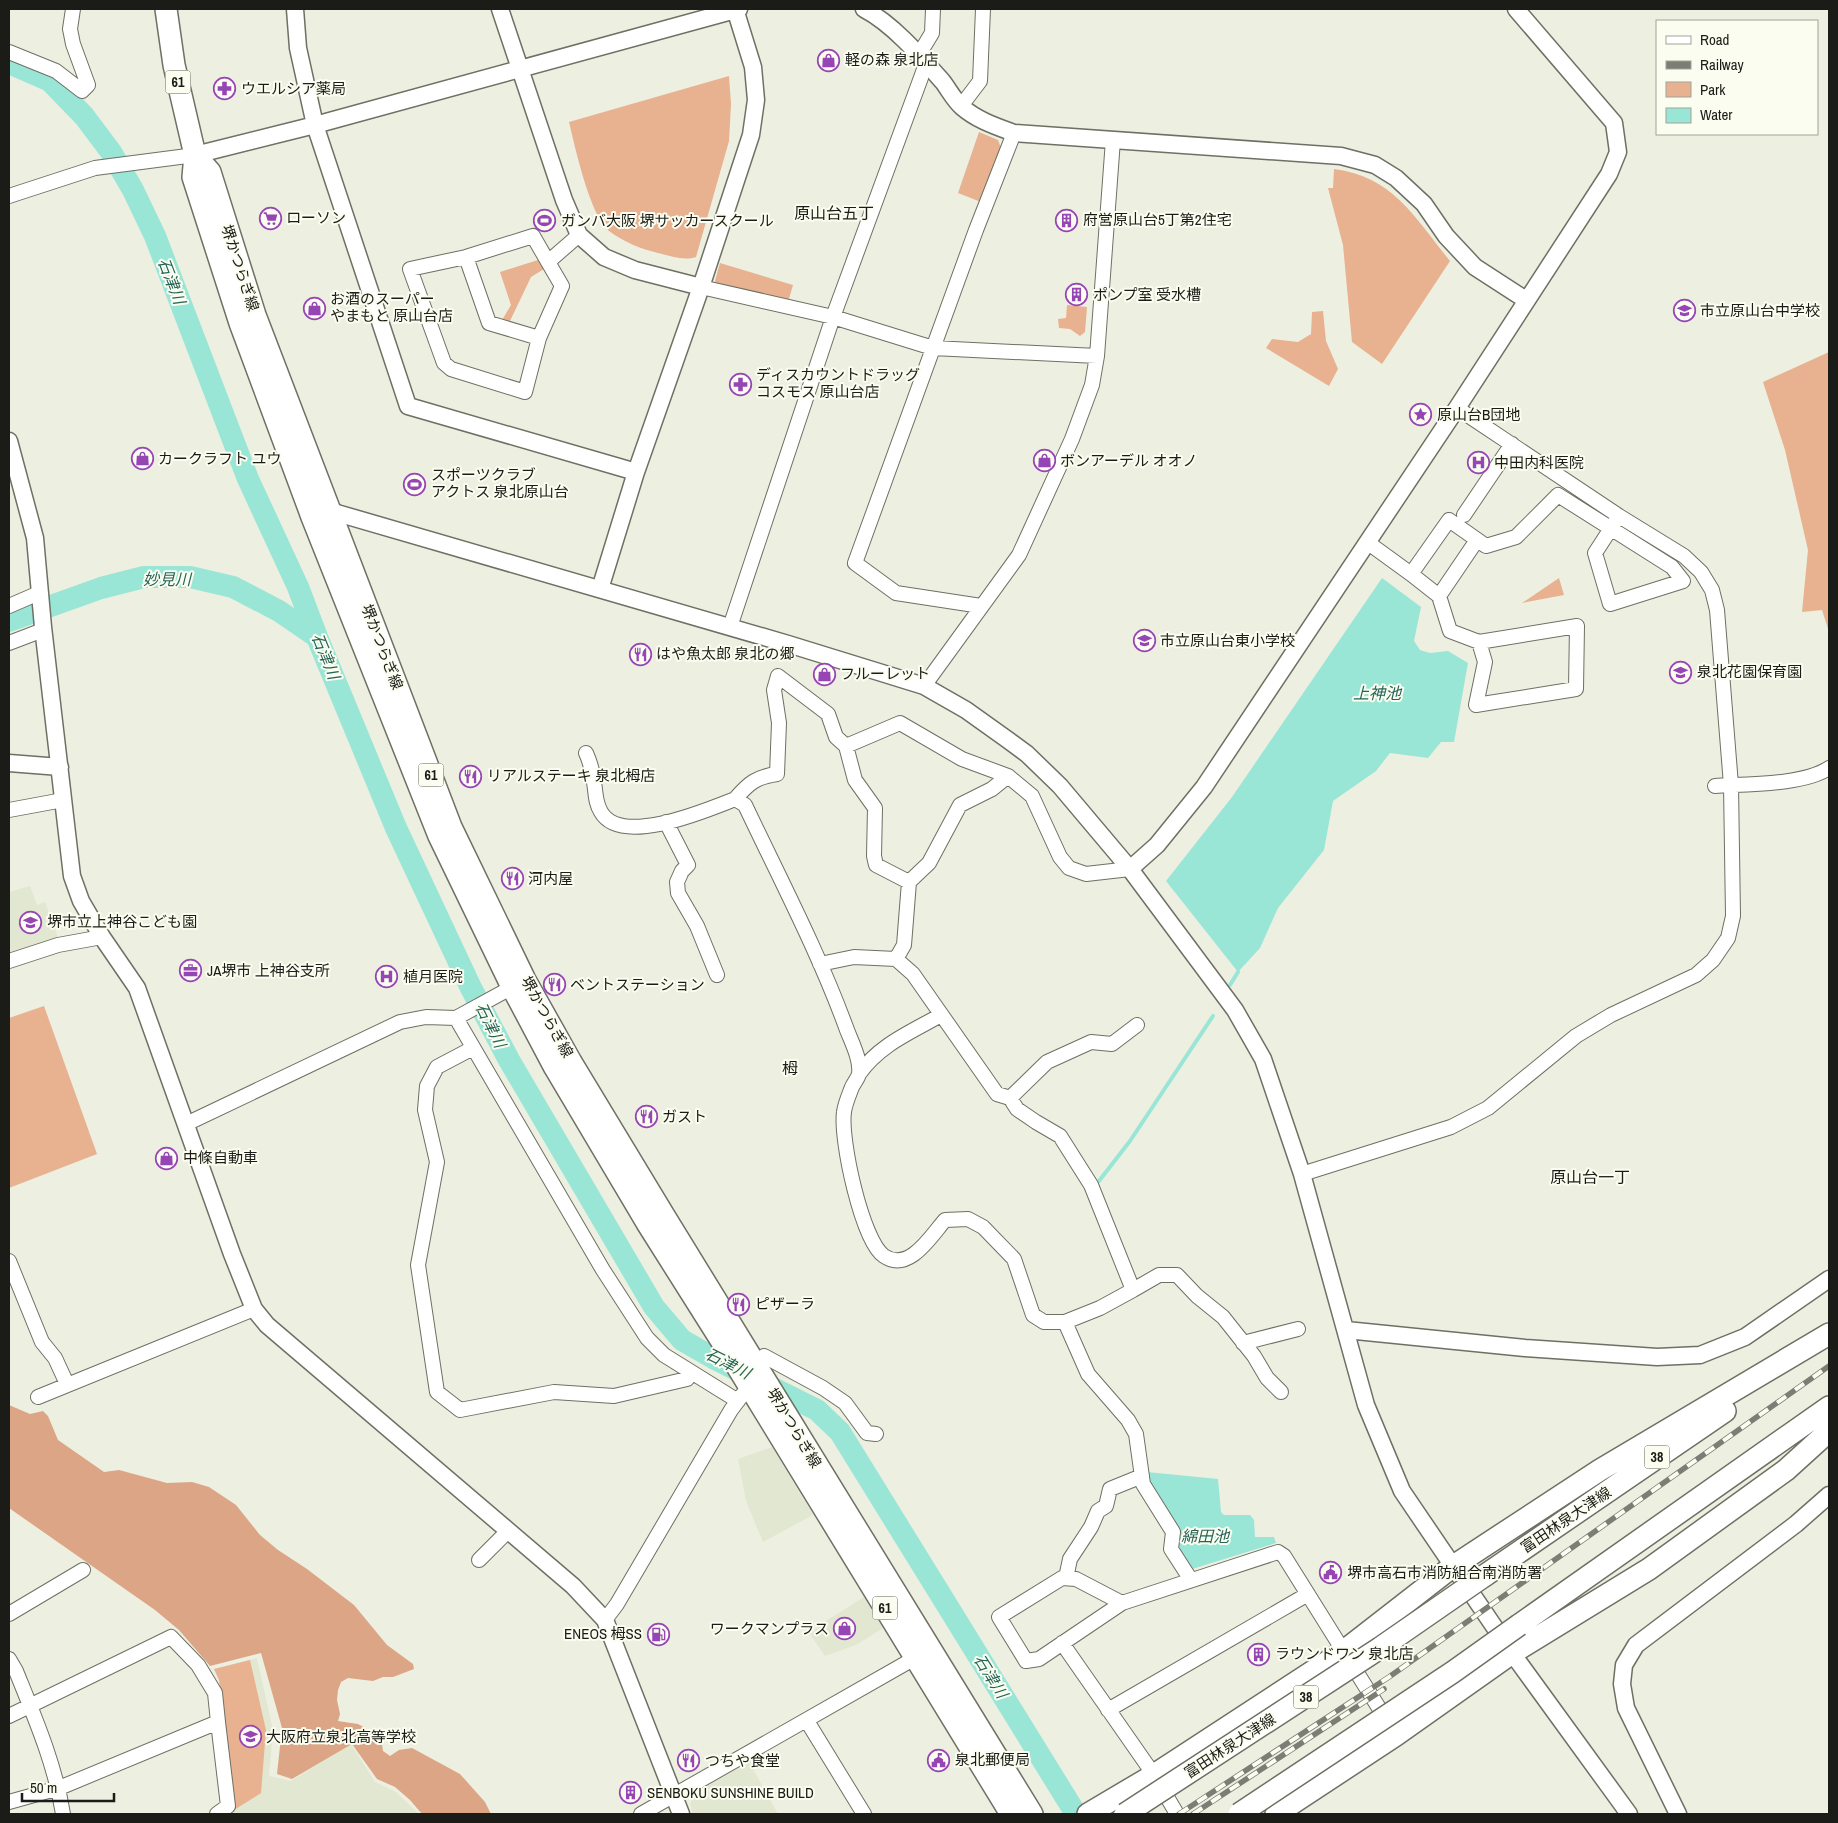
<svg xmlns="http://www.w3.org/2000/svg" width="1838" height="1823" font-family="'Archivo Narrow','Noto Sans JP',sans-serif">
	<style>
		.built { fill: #e2e7d1 }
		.green { fill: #e8b190 }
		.forest { fill: #dca585 }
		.water { fill: #99e6d7 }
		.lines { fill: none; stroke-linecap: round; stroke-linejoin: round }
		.stream { stroke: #99e6d7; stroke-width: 4 }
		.river { stroke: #99e6d7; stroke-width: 22 }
		.minor-casing { stroke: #6d7063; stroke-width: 16 }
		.tertiary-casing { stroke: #6d7063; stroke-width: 19 }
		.primary-casing { stroke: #6d7063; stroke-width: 24 }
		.minor { stroke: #fff; stroke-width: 14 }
		.tertiary { stroke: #fff; stroke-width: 16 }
		.primary { stroke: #fff; stroke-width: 21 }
		.rail-casing { stroke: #7c7d74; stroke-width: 5.5 }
		.rail { stroke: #fafdef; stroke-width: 4; stroke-dasharray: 11; stroke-linecap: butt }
		.primary-bridge-casing { stroke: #6d7063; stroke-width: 24; stroke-linecap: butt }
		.primary-bridge { stroke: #fff; stroke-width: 21 }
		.labels { text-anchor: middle; stroke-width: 4; stroke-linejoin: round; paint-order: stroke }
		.shield { fill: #fafdef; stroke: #5e6058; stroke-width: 1 }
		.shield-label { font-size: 14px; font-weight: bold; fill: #1b1c17 }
		.poi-label { font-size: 15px; fill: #1b1c17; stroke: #fafdef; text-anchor: start }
		.street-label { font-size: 15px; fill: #1b1c17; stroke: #fafdef }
		.neighbourhood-label { font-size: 16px; fill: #1b1c17; stroke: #fafdef }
		.water-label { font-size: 16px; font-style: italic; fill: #266459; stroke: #fafdef }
	</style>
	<rect width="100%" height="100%" fill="#edefe1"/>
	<!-- built -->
	<path class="built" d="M30 886 37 905 45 902 59 940 9 959V892Z
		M772 1447 813 1515 763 1542 746 1501 738 1459Z
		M864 1597 883 1628 856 1645 825 1656 810 1634 821 1625V1624Z
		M257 1658 273 1730 269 1776 291 1781 351 1744 375 1782 396 1792 419 1814H228L234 1810 222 1699 219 1680 214 1669Z
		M749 1762 778 1814H693L690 1804 695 1792Z"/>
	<!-- green -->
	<path class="green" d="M729 76 731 104 729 141 696 257C683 261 671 256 658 253 641 249 624 242 609 231 590 216 575 147 569 122Z
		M979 132 998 140 1001 148 981 202 958 193Z
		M1334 169C1394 177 1415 218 1450 261L1382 364 1352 342 1343 245 1328 188H1333Z
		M538 260 544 269 531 277 509 323 502 320 511 305 500 272Z
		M720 263 793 285 788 302 718 286 715 281Z
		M1067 305 1087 307 1085 332 1080 336 1070 329 1059 328 1058 319 1066 318Z
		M1323 311 1326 341 1338 369 1329 386 1266 348 1272 339 1298 342 1311 334 1312 312Z
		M1829 352V632L1822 610 1802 612 1808 550 1785 450 1763 382Z
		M1559 578 1564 595 1522 603Z
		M44 1006 97 1154 9 1188V1018Z
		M250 1660 266 1730 261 1793 234 1810 222 1699 219 1680 214 1669Z"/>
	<!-- forest -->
	<path class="forest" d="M9 1405 30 1414 43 1411 48 1416 58 1440 104 1472 119 1470 167 1483 192 1482 209 1487 236 1505 260 1535 278 1550 307 1569 354 1605 387 1645 413 1664 414 1669 393 1677H383L373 1681 348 1678 341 1682 338 1690 337 1700 340 1714 338 1721 358 1724 381 1737 383 1751 390 1756 399 1750 412 1748 460 1774 485 1802 491 1814H422L410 1800 395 1787 377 1779 352 1744 292 1779 277 1774 282 1728 261 1653 210 1666 179 1630 155 1610 9 1508Z"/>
	<!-- water -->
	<path class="water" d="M1382 578 1421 607 1414 641 1420 650 1430 653 1448 651 1468 663 1454 742H1441L1428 758 1390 753 1376 771 1333 801 1324 850 1278 908 1260 948 1238 972 1166 881 1232 797Z
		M1147 1472 1218 1479 1221 1512 1224 1515H1250L1254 1520 1255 1537H1274L1276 1543 1189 1570 1176 1546 1147 1481Z"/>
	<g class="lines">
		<!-- stream -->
		<path class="stream" d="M1230 985 1238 972
			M1099 1181 1130 1141 1213 1016"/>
		<!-- river -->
		<path class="river" d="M9 63 50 81 84 116 111 152 133 190 155 236 248 479 298 587 317 637 396 828 434 909 471 988 509 1060 654 1307 682 1340 715 1359 817 1410 840 1432 1076 1814
			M9 621 101 588 144 577H190L233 587 279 611 317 637"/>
		<defs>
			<path id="minor" d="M9 52 56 71 82 91 88 85 73 44 70 29 73 9
				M918 56 932 33 933 9
				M961 106 980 81 983 9
				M9 196 95 168 195 155
				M466 257 489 323 539 338
				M548 262 562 286 539 338 525 392 451 369 444 363 410 269 466 257 533 236 548 262 579 235
				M701 287 833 317 933 348 1097 356
				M1464 515 1512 444
				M1477 540 1439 596 1411 574 1449 520 1486 546 1516 537 1558 495 1672 567 1683 581 1610 604 1595 553 1619 516
				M1367 542 1411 574
				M1439 596 1450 631 1479 642
				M9 606 39 593
				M981 606 896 593 855 563 976 230 1014 133
				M1577 626 1576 689 1476 705 1485 662 1479 642Z
				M730 627 833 317 926 64
				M9 643 43 630
				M924 686 1019 555 1072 439 1092 385 1097 356 1113 140
				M846 746 900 723 962 759 1008 776 1032 796 1060 857 1069 868 1086 874 1130 869
				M586 753C590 762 593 772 594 782 596 794 595 802 601 812 621 847 707 810 735 799
				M1715 786C1746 784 1804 785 1829 768
				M9 810 63 800
				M666 822 688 865 682 871 677 882 678 893 697 926 717 975
				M909 882 876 865 874 856 875 808 855 780 846 746 836 737 828 714 778 676 774 690 779 723 777 774C756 777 749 783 735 799L745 805C780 879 819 953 847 1030 852 1043 861 1060 859 1074 858 1078 854 1083 852 1087 849 1095 845 1104 844 1112 840 1139 862 1241 884 1256 909 1273 931 1236 945 1220L968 1219 983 1227 1014 1259 1033 1315 1044 1322H1065L1100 1308 1133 1290
				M896 959 904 945 909 882 929 863 960 805 992 789 1008 776
				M9 961 58 945 102 937
				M820 964 854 957 896 959 913 974 997 1094 1010 1098 1017 1109 1036 1122 1060 1136 1091 1185 1133 1290 1159 1275H1177L1197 1296 1223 1317 1254 1356 1267 1378 1281 1392
				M456 1018 603 1270 647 1338 664 1355 738 1401
				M473 1048 437 1067 427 1086 425 1110 437 1162 418 1265 437 1392 460 1410 554 1392 614 1396 687 1379 691 1373
				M859 1074C879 1045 911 1032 941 1015
				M1010 1098 1047 1062 1091 1042 1112 1044 1137 1025
				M186 1124 400 1022 426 1017 456 1018 518 984
				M1302 1174 1451 1127 1488 1108 1576 1036 1611 1015 1696 975 1713 960 1728 938 1733 916 1731 785 1717 610 1712 590 1701 572 1684 556 1619 516 1457 408
				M9 1261 42 1342 55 1358 67 1384
				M1065 1322 1088 1374 1128 1420 1136 1434 1143 1484 1173 1532 1171 1549 1191 1580
				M1243 1343 1298 1329
				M764 1356 823 1388 845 1403 867 1433 876 1434
				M38 1397 254 1309
				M479 1560 508 1531
				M1066 1578 1070 1559 1091 1527 1098 1511 1106 1506 1110 1489 1142 1476
				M1122 1603 1076 1579 1062 1578 999 1617 1026 1661 1039 1659 1122 1603 1278 1552 1284 1556 1389 1724
				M9 1614 83 1570
				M605 1620 617 1604 731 1410 743 1394
				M1062 1643 1154 1775 1177 1814
				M9 1659 16 1671C35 1718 55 1764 63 1814
				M1108 1710 1308 1594
				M9 1716 171 1637 198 1665 215 1693 218 1722 59 1788 9 1802
				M807 1721 864 1814
				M217 1814 228 1806 218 1722
				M641 1814 915 1658"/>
			<path id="tertiary" d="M295 9 298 48 315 125 408 406 636 472
				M500 9 564 200 579 235 604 257 635 270 701 287
				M864 9C893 24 921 57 943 82 949 90 954 100 962 107 977 120 995 126 1014 133L1341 156 1375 165 1396 178 1424 204 1446 236 1475 267 1526 300
				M195 155 315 125 739 9
				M9 441 35 538 43 627 72 876 81 901 102 937 137 988 232 1254 254 1309 267 1325 573 1586 605 1620 681 1814
				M322 514 330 511 788 644 924 686 966 710 1008 740 1027 754 1060 786 1130 869 1235 1010 1263 1059 1302 1174 1366 1405 1402 1491 1512 1653 1629 1814
				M600 589 636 472 701 287 751 135 756 100 753 67 735 9
				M9 763 60 767
				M1130 869 1157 845 1204 787 1457 408 1609 174 1618 152 1614 123 1516 9
				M1346 1330 1525 1348 1657 1357 1700 1355 1745 1337 1829 1279
				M1678 1814 1626 1708 1622 1684 1624 1665 1636 1645 1796 1524 1829 1495"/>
			<path id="primary" d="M166 9 174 65 195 155 193 177 240 323 312 517 439 836 512 987 555 1068 647 1223 724 1345 1011 1814
				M195 155 210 172 255 315 451 827 525 980 571 1062 663 1214 1032 1814
				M1484 1576 1725 1411
				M1519 1625 1829 1407
				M1088 1814 1154 1775 1344 1651 1452 1567 1600 1470 1829 1334
				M1276 1814 1396 1735 1512 1653 1649 1569 1786 1470 1829 1431"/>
		</defs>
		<!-- minor casing -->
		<use href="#minor" class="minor-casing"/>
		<!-- tertiary casing -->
		<use href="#tertiary" class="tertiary-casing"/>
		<!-- primary casing -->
		<use href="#primary" class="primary-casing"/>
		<!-- minor -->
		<use href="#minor" class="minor"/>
		<!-- tertiary -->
		<use href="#tertiary" class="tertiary"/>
		<!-- primary -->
		<use href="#primary" class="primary"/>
		<defs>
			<path id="rail" d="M1179 1814 1389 1677 1829 1366
				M1193 1814 1384 1689"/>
		</defs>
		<!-- rail casing -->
		<use href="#rail" class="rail-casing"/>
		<!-- rail -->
		<use href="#rail" class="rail"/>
		<defs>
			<path id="primary-bridge" d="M1125 1814 1380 1648 1484 1576
				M1239 1814 1453 1672 1519 1625"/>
		</defs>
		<!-- primary-bridge casing -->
		<use href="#primary-bridge" class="primary-bridge-casing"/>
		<!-- primary-bridge -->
		<use href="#primary-bridge" class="primary-bridge"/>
	</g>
	<!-- icons -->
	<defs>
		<symbol id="shop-ring" viewBox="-11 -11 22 22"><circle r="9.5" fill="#fafdef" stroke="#9645b4" stroke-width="1.5"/><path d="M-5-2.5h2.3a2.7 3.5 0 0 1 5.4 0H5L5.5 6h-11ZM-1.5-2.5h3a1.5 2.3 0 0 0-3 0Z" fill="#9645b4"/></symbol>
		<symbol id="pharmacy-ring" viewBox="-11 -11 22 22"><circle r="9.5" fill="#fafdef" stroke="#9645b4" stroke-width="1.5"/><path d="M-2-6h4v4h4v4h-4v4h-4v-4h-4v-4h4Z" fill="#9645b4"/></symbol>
		<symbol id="supermarket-ring" viewBox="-11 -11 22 22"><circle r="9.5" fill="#fafdef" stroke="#9645b4" stroke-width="1.5"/><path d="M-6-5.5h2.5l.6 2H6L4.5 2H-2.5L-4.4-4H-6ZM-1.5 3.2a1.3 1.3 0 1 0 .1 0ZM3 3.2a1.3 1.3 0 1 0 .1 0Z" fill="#9645b4"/></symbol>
		<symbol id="building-ring" viewBox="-11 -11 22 22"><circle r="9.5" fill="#fafdef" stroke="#9645b4" stroke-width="1.5"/><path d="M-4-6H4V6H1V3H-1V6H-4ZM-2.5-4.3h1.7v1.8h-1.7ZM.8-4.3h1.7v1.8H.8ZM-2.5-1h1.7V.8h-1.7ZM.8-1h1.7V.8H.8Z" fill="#9645b4"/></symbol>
		<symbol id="stadium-ring" viewBox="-11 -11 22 22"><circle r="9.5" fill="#fafdef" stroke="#9645b4" stroke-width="1.5"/><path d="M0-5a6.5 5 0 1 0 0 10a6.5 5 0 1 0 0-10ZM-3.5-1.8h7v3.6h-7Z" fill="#9645b4"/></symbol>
		<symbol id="school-ring" viewBox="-11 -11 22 22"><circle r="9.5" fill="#fafdef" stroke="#9645b4" stroke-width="1.5"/><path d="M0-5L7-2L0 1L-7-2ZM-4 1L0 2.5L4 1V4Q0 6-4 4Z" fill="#9645b4"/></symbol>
		<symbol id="sight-ring" viewBox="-11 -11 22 22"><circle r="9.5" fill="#fafdef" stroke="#9645b4" stroke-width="1.5"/><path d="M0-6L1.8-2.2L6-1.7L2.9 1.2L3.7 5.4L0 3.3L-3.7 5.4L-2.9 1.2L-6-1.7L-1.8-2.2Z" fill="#9645b4"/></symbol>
		<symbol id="hospital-ring" viewBox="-11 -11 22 22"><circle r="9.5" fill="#fafdef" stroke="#9645b4" stroke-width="1.5"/><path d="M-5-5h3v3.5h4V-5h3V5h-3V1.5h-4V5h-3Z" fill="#9645b4"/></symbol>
		<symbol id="restaurant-ring" viewBox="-11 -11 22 22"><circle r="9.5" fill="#fafdef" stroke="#9645b4" stroke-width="1.5"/><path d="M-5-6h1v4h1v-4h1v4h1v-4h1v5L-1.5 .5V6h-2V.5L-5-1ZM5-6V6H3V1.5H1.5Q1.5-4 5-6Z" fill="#9645b4"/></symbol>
		<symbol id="office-ring" viewBox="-11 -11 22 22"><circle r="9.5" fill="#fafdef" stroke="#9645b4" stroke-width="1.5"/><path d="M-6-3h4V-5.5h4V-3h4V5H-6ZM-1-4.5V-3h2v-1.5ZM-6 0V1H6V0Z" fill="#9645b4"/></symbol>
		<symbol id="civic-ring" viewBox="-11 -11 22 22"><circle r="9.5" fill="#fafdef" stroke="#9645b4" stroke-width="1.5"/><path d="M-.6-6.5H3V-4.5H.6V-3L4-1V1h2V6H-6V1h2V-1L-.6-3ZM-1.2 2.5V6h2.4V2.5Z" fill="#9645b4"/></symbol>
		<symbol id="fuel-ring" viewBox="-11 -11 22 22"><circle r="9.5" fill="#fafdef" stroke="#9645b4" stroke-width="1.5"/><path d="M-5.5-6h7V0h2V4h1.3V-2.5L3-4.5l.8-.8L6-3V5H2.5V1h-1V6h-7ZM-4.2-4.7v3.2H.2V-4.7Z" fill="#9645b4"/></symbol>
	</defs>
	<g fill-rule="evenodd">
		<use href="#shop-ring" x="816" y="48" width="25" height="25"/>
		<use href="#pharmacy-ring" x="212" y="76" width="25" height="25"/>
		<use href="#supermarket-ring" x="258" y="206" width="25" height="25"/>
		<use href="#building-ring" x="1054" y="208" width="25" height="25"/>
		<use href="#stadium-ring" x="532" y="208" width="25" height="25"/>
		<use href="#building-ring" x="1064" y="282" width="25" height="25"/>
		<use href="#shop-ring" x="302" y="296" width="25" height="25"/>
		<use href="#school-ring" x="1672" y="298" width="25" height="25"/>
		<use href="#pharmacy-ring" x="728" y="372" width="25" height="25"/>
		<use href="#sight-ring" x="1408" y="402" width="25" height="25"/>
		<use href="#shop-ring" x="130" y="446" width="25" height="25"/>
		<use href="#shop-ring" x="1032" y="448" width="25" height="25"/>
		<use href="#hospital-ring" x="1466" y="450" width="25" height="25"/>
		<use href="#stadium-ring" x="402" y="472" width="25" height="25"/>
		<use href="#school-ring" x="1132" y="628" width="25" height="25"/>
		<use href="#restaurant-ring" x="628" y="642" width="25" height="25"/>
		<use href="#school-ring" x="1668" y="660" width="25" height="25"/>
		<use href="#shop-ring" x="812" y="662" width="25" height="25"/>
		<use href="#restaurant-ring" x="458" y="764" width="25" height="25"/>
		<use href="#restaurant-ring" x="500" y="866" width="25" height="25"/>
		<use href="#school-ring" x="18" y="910" width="25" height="25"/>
		<use href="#office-ring" x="178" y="958" width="25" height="25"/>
		<use href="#hospital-ring" x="374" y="964" width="25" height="25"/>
		<use href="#restaurant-ring" x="542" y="972" width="25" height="25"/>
		<use href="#restaurant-ring" x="634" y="1104" width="25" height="25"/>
		<use href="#shop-ring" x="154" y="1146" width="25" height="25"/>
		<use href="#restaurant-ring" x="726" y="1292" width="25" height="25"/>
		<use href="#civic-ring" x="1318" y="1560" width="25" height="25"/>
		<use href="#shop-ring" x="832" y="1616" width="25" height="25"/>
		<use href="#fuel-ring" x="646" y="1622" width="25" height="25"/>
		<use href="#building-ring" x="1246" y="1642" width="25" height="25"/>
		<use href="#school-ring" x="238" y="1724" width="25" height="25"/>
		<use href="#civic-ring" x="926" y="1748" width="25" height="25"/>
		<use href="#restaurant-ring" x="676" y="1748" width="25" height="25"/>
		<use href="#building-ring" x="618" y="1780" width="25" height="25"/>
	</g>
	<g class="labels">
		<!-- shield labels -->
		<g class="shield">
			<rect x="165.5" y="70.5" width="25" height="23" rx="4"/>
			<rect x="418.5" y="763.5" width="25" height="23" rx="4"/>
			<rect x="1644.5" y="1445.5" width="25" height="23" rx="4"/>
			<rect x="872.5" y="1596.5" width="25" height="23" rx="4"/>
			<rect x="1293.5" y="1685.5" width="25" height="23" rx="4"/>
		</g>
		<g class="shield-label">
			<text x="178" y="87">61</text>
			<text x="431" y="780">61</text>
			<text x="1657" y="1462">38</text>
			<text x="885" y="1613">61</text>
			<text x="1306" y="1702">38</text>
		</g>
		<!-- poi labels -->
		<g class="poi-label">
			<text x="845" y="65">軽の森 泉北店</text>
			<text x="241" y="94">ウエルシア薬局</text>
			<text x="286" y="223">ローソン</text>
			<text x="1083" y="225">府営原山台5丁第2住宅</text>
			<text x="561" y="226">ガンバ大阪 堺サッカースクール</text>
			<text x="1093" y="300">ポンプ室 受水槽</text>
			<text x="330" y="304">お酒のスーパー<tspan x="330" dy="17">やまもと 原山台店</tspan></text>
			<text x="1700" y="316">市立原山台中学校</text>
			<text x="756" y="380">ディスカウントドラッグ<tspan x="756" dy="17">コスモス 原山台店</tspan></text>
			<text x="1437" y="420">原山台B団地</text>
			<text x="158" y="464">カークラフト ユウ</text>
			<text x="1060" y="466">ボンアーデル オオノ</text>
			<text x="1494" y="468">中田内科医院</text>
			<text x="431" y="480">スポーツクラブ<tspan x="431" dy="17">アクトス 泉北原山台</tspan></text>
			<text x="1160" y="646">市立原山台東小学校</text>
			<text x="656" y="659">はや魚太郎 泉北の郷</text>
			<text x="1697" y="677">泉北花園保育園</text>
			<text x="840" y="679">フルーレット</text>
			<text x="487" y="781">リアルステーキ 泉北栂店</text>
			<text x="528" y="884">河内屋</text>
			<text x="47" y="927">堺市立上神谷こども園</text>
			<text x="207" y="976">JA堺市 上神谷支所</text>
			<text x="403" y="982">植月医院</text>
			<text x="570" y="990">ベントステーション</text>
			<text x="662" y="1122">ガスト</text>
			<text x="183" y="1163">中條自動車</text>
			<text x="755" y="1309">ピザーラ</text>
			<text x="1347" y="1578">堺市高石市消防組合南消防署</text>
			<text x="829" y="1634" text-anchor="end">ワークマンプラス</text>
			<text x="642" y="1639" text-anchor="end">ENEOS 栂SS</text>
			<text x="1275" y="1659">ラウンドワン 泉北店</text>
			<text x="266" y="1742">大阪府立泉北高等学校</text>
			<text x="955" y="1765">泉北郵便局</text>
			<text x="705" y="1766">つちや食堂</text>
			<text x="647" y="1798">SENBOKU SUNSHINE BUILD</text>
		</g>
		<!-- street labels -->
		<g class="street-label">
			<text transform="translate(240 268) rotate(72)" y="5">堺かつらぎ線</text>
			<text transform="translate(382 647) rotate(69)" y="5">堺かつらぎ線</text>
			<text transform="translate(547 1017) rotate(61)" y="5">堺かつらぎ線</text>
			<text transform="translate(794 1428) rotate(59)" y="5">堺かつらぎ線</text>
			<text transform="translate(1566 1520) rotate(-34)" y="5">富田林泉大津線</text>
			<text transform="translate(1230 1746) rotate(-33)" y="5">富田林泉大津線</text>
		</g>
		<!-- neighbourhood labels -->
		<g class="neighbourhood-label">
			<text x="834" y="219">原山台五丁</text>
			<text x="790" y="1074">栂</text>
			<text x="1590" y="1183">原山台一丁</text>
		</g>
		<!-- water labels -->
		<g class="water-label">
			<text transform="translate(172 281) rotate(69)" y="6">石津川</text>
			<text x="167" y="585">妙見川</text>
			<text transform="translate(326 656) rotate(68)" y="6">石津川</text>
			<text x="1377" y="699">上神池</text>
			<text transform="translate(491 1025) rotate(64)" y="6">石津川</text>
			<text transform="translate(728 1363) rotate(27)" y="6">石津川</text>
			<text x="1205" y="1542">綿田池</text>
			<text transform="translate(991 1676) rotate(58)" y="6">石津川</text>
		</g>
	</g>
	<!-- border -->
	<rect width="1838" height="1823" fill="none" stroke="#1b1c17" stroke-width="20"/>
	<!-- legend -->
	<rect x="1656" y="20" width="162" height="115" fill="#fafdef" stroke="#a1a399"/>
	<rect x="1666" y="36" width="25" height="8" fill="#ffffff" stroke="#a1a399"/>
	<text x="1700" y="45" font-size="15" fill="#1b1c17">Road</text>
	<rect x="1666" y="61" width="25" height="8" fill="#7c7d74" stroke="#a1a399"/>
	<text x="1700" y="70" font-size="15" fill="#1b1c17">Railway</text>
	<rect x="1666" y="82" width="25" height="15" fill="#e8b190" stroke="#a1a399"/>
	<text x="1700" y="95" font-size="15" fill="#1b1c17">Park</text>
	<rect x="1666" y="108" width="25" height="15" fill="#99e6d7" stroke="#a1a399"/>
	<text x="1700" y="120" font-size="15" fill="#1b1c17">Water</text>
	<!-- scale -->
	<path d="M22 1793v8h92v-8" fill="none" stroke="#1b1c17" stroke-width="2.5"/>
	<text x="30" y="1793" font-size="15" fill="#1b1c17" stroke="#fafdef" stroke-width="4" paint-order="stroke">50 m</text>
</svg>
